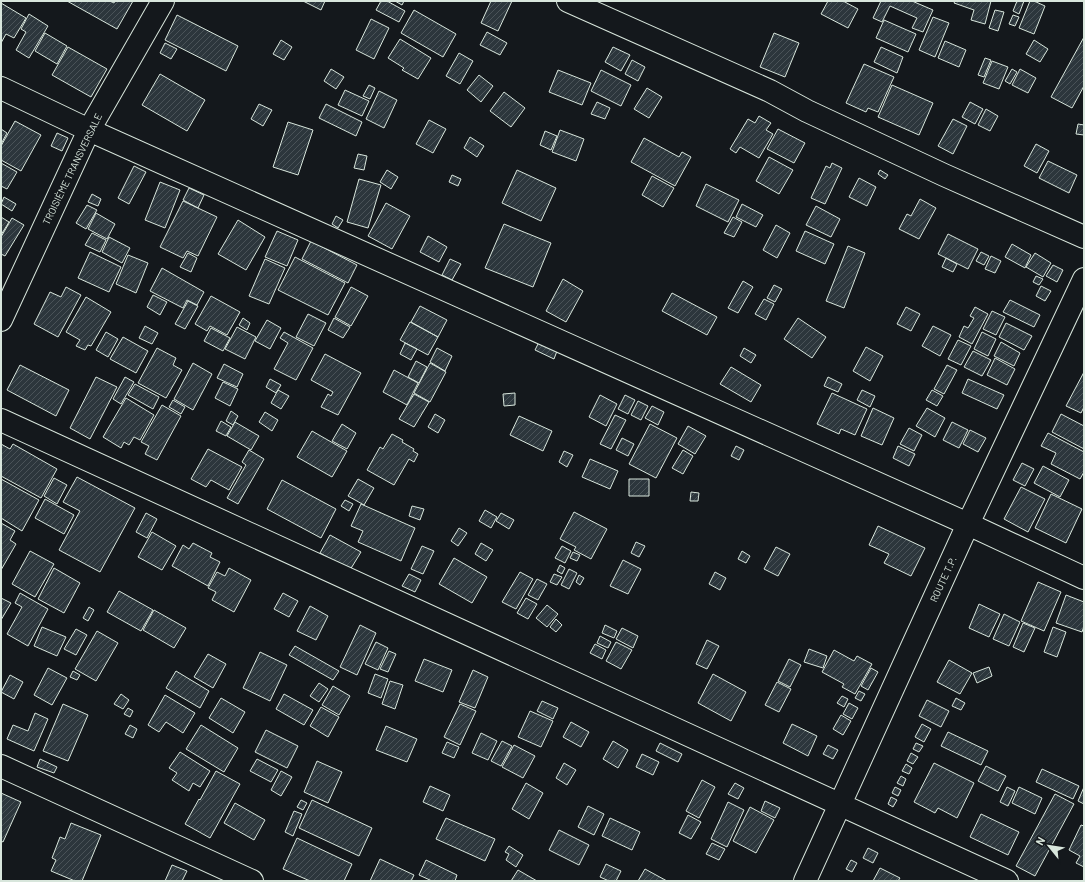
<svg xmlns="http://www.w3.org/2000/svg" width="1085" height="882" font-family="Barlow,sans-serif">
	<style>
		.building { fill: url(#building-hatch); stroke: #d8e6dc }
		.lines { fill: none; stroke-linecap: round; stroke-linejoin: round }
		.minor-casing { stroke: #d8e6dc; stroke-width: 24 }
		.minor { stroke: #14181c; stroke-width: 22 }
		.labels { text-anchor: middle; stroke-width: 3; stroke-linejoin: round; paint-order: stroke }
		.street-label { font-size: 10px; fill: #d8e6dc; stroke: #14181c }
	</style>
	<defs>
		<pattern id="building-hatch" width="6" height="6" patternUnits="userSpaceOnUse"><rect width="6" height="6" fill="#2c363c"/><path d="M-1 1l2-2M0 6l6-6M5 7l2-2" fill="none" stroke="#4a5358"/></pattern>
	</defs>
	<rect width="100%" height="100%" fill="#14181c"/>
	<!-- building -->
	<path class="building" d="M67 1H110L114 3 115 1H133L117 29Z
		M303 1H325L321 10Z
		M381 1H387L405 11 399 22 376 10Z
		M395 1H404L402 5Z
		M491 1H512L498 31 481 23Z
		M828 1H843L858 9 848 28 821 14Z
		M881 1H912L933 10 923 32 912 28 917 18 890 6 882 22 873 18Z
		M955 1H991L985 24 971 20 974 10 954 3Z
		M1017 1H1024L1019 14 1013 11Z
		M1030 1H1034L1045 6 1034 34 1019 28Z
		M1 3 26 18 14 38 6 34 1 43Z
		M414 10 456 34 443 57 401 33Z
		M995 10 1004 12 998 31 989 28Z
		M29 14 48 26 29 58 16 50 26 32 21 29Z
		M177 15 238 46 226 71 165 40Z
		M1013 15 1019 17 1015 26 1009 24Z
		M933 17 949 23 935 57 919 50Z
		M371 19 389 28 374 59 356 50Z
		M884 20 916 34 908 52 876 38Z
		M487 32 507 43 500 55 480 45Z
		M45 33 67 46 57 64 35 51Z
		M774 33 799 43 785 77 760 67Z
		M1084 37V86L1072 108 1051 97Z
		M400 39 431 58 418 79 402 70 404 68 388 58Z
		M281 40 292 47 284 60 273 54Z
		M1034 40 1048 49 1040 62 1026 54Z
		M945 41 966 50 959 67 938 58Z
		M165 43 177 49 171 59 160 53Z
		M68 47 107 69 91 97 52 75Z
		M613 47 630 55 621 71 605 62Z
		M881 47 903 57 897 73 874 62Z
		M459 53 473 61 460 84 446 76Z
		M985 58 991 60 984 77 978 75Z
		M632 60 645 67 638 81 625 74Z
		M992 61 1008 67 999 89 983 83Z
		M864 64 894 77 878 112 868 108 866 112 846 103Z
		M331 69 344 77 336 89 324 81Z
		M1012 69 1017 72 1010 84 1005 81Z
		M1020 69 1036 78 1028 93 1012 85Z
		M558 70 591 83 582 105 549 92Z
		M601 70 631 85 621 106 591 91Z
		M160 74 205 100 187 131 142 105Z
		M479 75 493 86 481 102 467 90Z
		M369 85 375 88 370 99 363 96Z
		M892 85 933 103 919 135 878 117Z
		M647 88 662 97 649 118 634 109Z
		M345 90 369 101 362 116 338 105Z
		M379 91 397 100 384 128 366 119Z
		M504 92 525 108 511 127 490 111Z
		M597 102 610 108 605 119 591 114Z
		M970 102 983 109 975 124 962 117Z
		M259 104 272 110 263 126 251 119Z
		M326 104 362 122 356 136 319 118Z
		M986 109 998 116 990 131 978 125Z
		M759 116 771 123 766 130 773 134 759 158 740 147 736 153 730 149 748 119 755 123Z
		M953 119 967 126 953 154 938 146Z
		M429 120 446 129 433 153 416 144Z
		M15 121 41 135 21 171 1 160V146Z
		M288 122 313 130 298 175 273 167Z
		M1078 124 1084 125V135L1076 134Z
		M1 129 7 133 1 144Z
		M778 129 805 143 794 163 767 149Z
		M560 130 584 139 576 161 552 152Z
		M545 131 557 136 551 150 540 145Z
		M57 133 68 138 62 151 51 146Z
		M470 137 484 146 477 157 464 148Z
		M644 138 679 157 682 152 691 157 675 186 631 162Z
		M1036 144 1049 151 1037 173 1024 166Z
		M358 154 367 156 364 170 354 168Z
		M769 157 793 170 779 194 756 181Z
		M1048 161 1077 175 1069 193 1039 178Z
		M1 163 17 172 7 189 1 186Z
		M832 163 842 168 825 204 811 198 826 166 830 168Z
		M134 166 146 172 129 204 118 198Z
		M387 170 398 177 391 189 380 182Z
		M517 170 556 188 541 221 502 203Z
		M880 170 888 175 885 179 878 174Z
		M452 175 461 179 458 186 449 182Z
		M652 176 674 188 663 207 642 195Z
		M859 178 876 187 867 206 849 197Z
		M359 179 381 185 368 228 347 222Z
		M160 182 180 190 165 228 145 220Z
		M706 184 739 200 728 222 696 206Z
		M189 188 204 195 198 208 183 200Z
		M92 194 101 199 98 206 88 202Z
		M4 197 16 204 12 211 1 204Z
		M920 199 936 208 919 239 899 229 907 214 911 216Z
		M183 201 217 217 198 256 187 251 183 258 160 247Z
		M386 203 410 216 392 249 368 236Z
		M742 204 763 215 756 227 736 217Z
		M87 205 97 210 86 229 76 223Z
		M816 206 840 219 831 237 806 225Z
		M96 213 115 224 107 239 88 229Z
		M336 216 343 220 338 228 332 224Z
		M1 217 9 222 1 235Z
		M733 217 742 222 734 237 724 233Z
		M12 218 24 225 5 256 1 254V237Z
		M238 220 265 237 246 270 218 254Z
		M504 224 551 243 533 287 485 268Z
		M776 225 790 233 777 258 763 250Z
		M277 231 298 240 287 266 265 257Z
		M805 231 834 244 825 264 796 251Z
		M92 233 106 240 100 252 85 245Z
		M948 234 978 249 968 269 938 254Z
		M428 236 447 247 439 262 420 252Z
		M109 237 130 248 122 263 102 252Z
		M311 241 357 265 348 283 302 259Z
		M1012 244 1031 255 1025 268 1005 257Z
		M848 246 865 253 844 308 826 301Z
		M90 252 121 267 109 292 78 278Z
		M981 252 989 256 984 265 976 261Z
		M188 253 197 258 191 272 180 267Z
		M1035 253 1051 263 1043 277 1026 267Z
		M128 255 148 263 136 293 116 284Z
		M991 256 1001 261 995 273 985 269Z
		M295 257 345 283 328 315 278 290Z
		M946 258 957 264 953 272 942 267Z
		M265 259 285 268 269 304 249 296Z
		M450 259 461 264 452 280 442 275Z
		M1053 265 1063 270 1057 282 1046 276Z
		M162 268 204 292 197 305 187 300 183 308 150 291Z
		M1036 276 1043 279 1039 285 1033 282Z
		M563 279 583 291 566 322 546 311Z
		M743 281 753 287 738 313 728 308Z
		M774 285 782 289 775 302 767 298Z
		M1041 286 1051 291 1045 301 1036 296Z
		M66 287 81 295 58 337 34 324 50 292 61 297Z
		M351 287 368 296 351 326 335 317Z
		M672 293 717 317 707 335 662 311Z
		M153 295 167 302 160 315 147 307Z
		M211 296 240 312 227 335 210 326 207 331 195 324Z
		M86 297 111 312 91 346 88 345 85 350 76 346 80 340 66 332Z
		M764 299 774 304 766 320 755 314Z
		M1010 300 1040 315 1034 327 1003 312Z
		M188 301 198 306 185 329 175 324Z
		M420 306 447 320 438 337 411 322Z
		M906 307 920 314 911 331 897 324Z
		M975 307 988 314 972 344 959 337 964 326 968 328 974 318 970 316Z
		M992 311 1005 317 996 335 983 329Z
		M308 314 326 323 314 346 296 337Z
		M243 318 250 323 247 330 239 325Z
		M334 318 350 327 343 338 328 330Z
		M798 318 826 337 812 358 784 339Z
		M267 320 281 328 270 349 255 341Z
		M410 322 438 337 428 355 400 340Z
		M1006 323 1032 336 1024 350 999 337Z
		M145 326 158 333 152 344 139 338Z
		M933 326 951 335 940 356 922 346Z
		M237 327 256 337 245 359 225 349Z
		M211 328 230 338 223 351 204 341Z
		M106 332 118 339 108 357 96 350Z
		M284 332 313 348 296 380 274 369 288 343 280 338Z
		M982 332 996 339 988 356 974 349Z
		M123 337 148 351 136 373 110 359Z
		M958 340 971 346 961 365 948 359Z
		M539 342 557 351 554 359 535 350Z
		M1001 342 1020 353 1014 366 994 356Z
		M405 343 417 349 411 360 400 354Z
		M866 347 883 356 870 381 853 371Z
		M157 348 176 358 173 365 182 370 166 398 138 383Z
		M437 348 452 356 445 371 430 362Z
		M744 348 756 355 751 363 740 356Z
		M973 351 991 360 982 376 964 367Z
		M325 354 361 373 338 415 321 407 328 394 331 396 333 392 311 380Z
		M995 358 1015 369 1007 385 987 375Z
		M416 361 427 367 419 383 408 377Z
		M193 363 212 374 193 410 174 399Z
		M430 363 446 372 430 402 414 393Z
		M224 364 243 374 237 387 217 378Z
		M20 365 69 390 56 416 7 390Z
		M947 365 957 370 944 394 934 389Z
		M731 367 761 385 751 402 720 384Z
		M394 370 418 383 407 405 383 392Z
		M1084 372V407L1081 413 1066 406Z
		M96 377 117 387 90 439 70 428Z
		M125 377 134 382 121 404 113 399Z
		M828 377 842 384 838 392 824 386Z
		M270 379 281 385 276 393 266 387Z
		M968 379 1004 395 997 409 962 393Z
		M223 382 238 389 230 406 215 398Z
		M135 384 159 397 153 409 128 395Z
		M278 390 289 396 281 409 271 403Z
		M862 390 875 396 870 407 857 400Z
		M932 390 943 396 937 406 926 400Z
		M515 393V405L504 406 503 394Z
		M832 393 867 409 855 435 841 429 839 434 817 424Z
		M414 394 429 402 414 427 399 419Z
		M600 395 617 404 606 426 589 417Z
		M625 395 635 400 628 414 618 409Z
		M126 398 154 415 140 440 134 437 129 445 124 442 121 448 103 437Z
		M173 400 185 407 181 414 169 407Z
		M638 401 648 406 641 420 631 415Z
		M162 405 181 416 157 460 145 454 149 446 141 442Z
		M652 406 664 412 658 425 645 418Z
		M873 408 894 418 882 445 861 436Z
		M927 408 945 418 935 437 916 426Z
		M231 411 238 416 233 425 226 421Z
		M265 412 278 420 272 431 259 422Z
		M435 414 445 420 438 433 428 427Z
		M1061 414 1084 426V449L1052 432Z
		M615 415 626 420 611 449 600 444Z
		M519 416 552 431 543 451 510 435Z
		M221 421 231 427 226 436 216 431Z
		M235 422 259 436 251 450 227 436Z
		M952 422 968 430 959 448 943 440Z
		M342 424 356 433 347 449 332 441Z
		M650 424 677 438 656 478 629 464Z
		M688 426 706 436 695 454 678 444Z
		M909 428 922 435 914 451 900 444Z
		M970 430 986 438 978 452 963 444Z
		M312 431 347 451 332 477 297 457Z
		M1048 433 1084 452V472L1080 479 1051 464 1056 453 1041 446Z
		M392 434 403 440 402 442 414 449 413 451 418 454 414 462 409 459 394 485 367 470 380 447 383 449Z
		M622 438 634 444 628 456 616 450Z
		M1 444 10 449 13 444 57 469 41 498 1 476Z
		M736 446 744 450 739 460 731 456Z
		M898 446 915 454 909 466 893 458Z
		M208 449 242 467 229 490 211 480 206 487 191 479Z
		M249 450 264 459 238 504 227 498 246 465 242 462Z
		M683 450 693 456 683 474 672 468Z
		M564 451 573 455 567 467 559 462Z
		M590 459 618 471 610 489 582 477Z
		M1022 463 1034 469 1025 486 1013 480Z
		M1043 466 1069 480 1060 497 1034 483Z
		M77 477 135 508 100 572 59 550 80 511 63 502Z
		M54 478 67 485 57 504 44 496Z
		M1 479 39 500 22 531 1 518Z
		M358 479 374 488 364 505 348 496Z
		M629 479H649V496H629Z
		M282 480 336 509 321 538 267 509Z
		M1021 487 1045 499 1028 532 1004 519Z
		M691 492 699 493 698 501H690Z
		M1051 494 1082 509 1066 543 1035 528Z
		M45 499 74 515 64 534 35 518Z
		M345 500 353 504 349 511 341 506Z
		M361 504 415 528 401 561 358 542 363 531 351 526Z
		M412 506 424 509 420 520 409 516Z
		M485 510 497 517 491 528 479 521Z
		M574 512 607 529 591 559 574 550 576 547 560 539Z
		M146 513 157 519 147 538 136 532Z
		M501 513 514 520 509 529 496 521Z
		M1 523 15 531 10 540 16 544 1 570Z
		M878 526 925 548 911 576 884 563 889 554 869 545Z
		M459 528 467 533 458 546 451 541Z
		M152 532 176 546 162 570 138 557Z
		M330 535 361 552 350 570 320 553Z
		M636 542 645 546 639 557 631 553Z
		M193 543 212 553 210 557 220 562 208 586 172 566 183 545 189 549Z
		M481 543 493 550 486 561 475 554Z
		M422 546 434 551 423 574 411 569Z
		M562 546 571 551 565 563 555 558Z
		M776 547 790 554 778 576 764 569Z
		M30 551 54 564 35 597 12 584Z
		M742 551 750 556 746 563 738 559Z
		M573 552 580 555 577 561 570 558Z
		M454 558 487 577 472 603 439 584Z
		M623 560 641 569 628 594 610 586Z
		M560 565 565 568 562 574 557 571Z
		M54 568 80 583 64 613 38 599Z
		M229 568 251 580 234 612 212 600 216 592 208 588 217 572 225 576Z
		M569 569 577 573 569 589 561 585Z
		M520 572 533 579 516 609 502 602Z
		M715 572 726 578 720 590 709 584Z
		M409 574 421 580 415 592 402 586Z
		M554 574 562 577 557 585 550 582Z
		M579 575 584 578 580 585 576 582Z
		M537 579 547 584 538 600 528 595Z
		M1038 582 1061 592 1044 631 1021 621Z
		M119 591 153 610 141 631 107 612Z
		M20 593 48 609 28 646 7 634 22 607 15 603Z
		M283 593 298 601 289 617 274 609Z
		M1066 595 1084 602V626L1082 632 1056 623Z
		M1 598 11 603 1 620Z
		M526 598 537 604 528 619 517 613Z
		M979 604 1000 614 989 637 969 628Z
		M547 605 558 614 547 627 536 618Z
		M310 606 328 616 316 640 297 631Z
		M89 607 94 610 88 621 83 618Z
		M154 610 186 628 174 648 143 630Z
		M1004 614 1020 622 1009 646 993 639Z
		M556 619 562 625 556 632 550 627Z
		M1023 623 1035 628 1024 652 1013 647Z
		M360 625 376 633 357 675 340 667Z
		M605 625 617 631 614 638 602 633Z
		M42 627 66 637 57 656 34 646Z
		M1053 627 1066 632 1057 657 1044 652Z
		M622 628 638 636 633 648 616 639Z
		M76 629 87 635 76 655 64 649Z
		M97 631 118 643 96 681 75 669Z
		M600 636 611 642 608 648 597 643Z
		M707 640 719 646 707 669 696 664Z
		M376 642 388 648 378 670 365 664Z
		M616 642 632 650 621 669 606 661Z
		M595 644 606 650 602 659 590 653Z
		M295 646 339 671 333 680 289 655Z
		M809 649 827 656 823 668 804 662Z
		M834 650 854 661 857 656 872 664 855 694 842 687 844 684 822 672Z
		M389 651 396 654 388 672 380 669Z
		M260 652 287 665 270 701 243 688Z
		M208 654 226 664 213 688 194 677Z
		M424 659 452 670 443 692 415 681Z
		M789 659 801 665 790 687 778 681Z
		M949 660 972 673 960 694 937 682Z
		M989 667 992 676 977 683 973 673Z
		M48 668 67 678 52 705 34 695Z
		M871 668 878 672 868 690 861 686Z
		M473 670 488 677 475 708 459 702Z
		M73 671 80 675 77 680 70 677Z
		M176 671 209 691 200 708 166 688Z
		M375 674 388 679 381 698 368 693Z
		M713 674 746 692 731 721 698 703Z
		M10 675 23 682 14 699 1 692Z
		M390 681 403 685 395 709 382 704Z
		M777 682 791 689 779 712 765 705Z
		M319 683 328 689 319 702 310 696Z
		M333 686 350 696 339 715 322 705Z
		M859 691 865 694 861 701 855 698Z
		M121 694 129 700 123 709 114 704Z
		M284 694 313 710 304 725 276 709Z
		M165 695 195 713 183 733 166 722 159 732 148 725Z
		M842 696 848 699 844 707 837 703Z
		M221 698 245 712 233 733 209 718Z
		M956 698 965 703 961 710 952 706Z
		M927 700 949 711 941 727 919 716Z
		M542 701 558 708 553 719 537 711Z
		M849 703 858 708 852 719 843 714Z
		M63 704 88 715 68 761 43 751Z
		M460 704 476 711 460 745 444 737Z
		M321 707 339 717 328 737 310 726Z
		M128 708 133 711 130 717 124 714Z
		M530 711 553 721 541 747 518 737Z
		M35 713 48 719 34 751 7 739 13 725 28 731Z
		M841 715 851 721 843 735 833 729Z
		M571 722 589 732 581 747 563 737Z
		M792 724 817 736 808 756 783 743Z
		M922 724 931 729 924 742 915 737Z
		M130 725 137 729 133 738 125 734Z
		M201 725 238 748 224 772 186 749Z
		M386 726 417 739 407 762 376 750Z
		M266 730 298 746 287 768 255 752Z
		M948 732 988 751 981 765 941 746Z
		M481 733 497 741 488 760 472 753Z
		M502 741 512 746 501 766 491 761Z
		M613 741 628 750 618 768 603 759Z
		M447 742 459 747 454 758 442 753Z
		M660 743 682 754 678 762 656 751Z
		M916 743 923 746 919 752 913 749Z
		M514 745 535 756 523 778 502 767Z
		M828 745 838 750 833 759 823 754Z
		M180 752 210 771 200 787 193 783 189 791 172 780 177 773 169 768Z
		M911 753 918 757 913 764 907 761Z
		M642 754 659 762 653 775 636 767Z
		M40 759 57 767 54 773 37 767Z
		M257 759 278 770 271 782 250 771Z
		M317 761 342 772 328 803 304 792Z
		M564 763 576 770 567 785 556 778Z
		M934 763 974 783 957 818 938 808 935 813 914 802Z
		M906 764 912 768 909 774 902 771Z
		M986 766 1006 776 998 791 978 781Z
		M1042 769 1079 786 1073 799 1036 782Z
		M216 771 240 784 210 838 185 824 199 799 200 800Z
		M281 771 292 777 281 796 271 790Z
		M901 776 906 779 903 786 897 783Z
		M702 780 715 787 699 818 686 811Z
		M526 783 543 793 529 819 512 809Z
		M735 783 744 788 738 799 728 794Z
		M430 786 450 795 443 811 423 802Z
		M895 787 901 790 898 796 892 793Z
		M1007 787 1015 791 1008 806 1000 802Z
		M1019 787 1042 798 1035 814 1012 803Z
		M1084 787V804L1078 801Z
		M1 793 21 802 3 842 1 841Z
		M1055 794 1074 804 1035 876 1016 866Z
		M891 797 897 800 893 807 888 804Z
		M301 800 307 803 303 810 297 807Z
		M312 800 372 828 359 856 299 828Z
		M765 801 780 808 775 818 761 811Z
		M728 802 744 810 727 847 711 839Z
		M235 803 265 820 254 840 224 823Z
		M588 806 604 814 594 835 578 827Z
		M750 807 774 820 756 853 733 841Z
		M294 811 302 814 293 836 285 832Z
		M981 814 1019 832 1008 855 970 837Z
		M688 815 701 822 691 839 679 833Z
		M446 818 495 839 485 861 436 839Z
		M610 818 640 832 632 850 602 836Z
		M71 823 101 835 82 881H75L51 871 56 860 52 858 60 837 65 839Z
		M1081 825 1084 826V867L1076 863 1080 856 1069 850Z
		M559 830 589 845 579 865 549 850Z
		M297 838 352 864 344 881H310L283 869Z
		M712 843 725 849 719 860 706 854Z
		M509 846 523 855 516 867 506 860 509 854 505 852Z
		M868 848 878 853 873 863 863 858Z
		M380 859 414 875 411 881H370Z
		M426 860 457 875 455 881H432L419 875Z
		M851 860 857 863 852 872 846 869Z
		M606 864 621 871 616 881H609L600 877Z
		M172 865 187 871 182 881H165Z
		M880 868 900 878 898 881H873Z
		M645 869 667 881H638Z
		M518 870 537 881H511Z"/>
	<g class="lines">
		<defs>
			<path id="minor" d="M568 1 770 91 807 111 944 175 1084 237
				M1 88 89 130 968 524 1084 578
				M1 320 89 130 163 1
				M1 420 1007 881
				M1 766 252 881
				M805 881 968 524 1084 279"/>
		</defs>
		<!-- minor casing -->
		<use href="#minor" class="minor-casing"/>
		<!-- minor -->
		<use href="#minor" class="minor"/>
	</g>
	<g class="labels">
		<!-- street labels -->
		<g class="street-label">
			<text transform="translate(72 169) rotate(-64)" y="4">TROISIÈME TRANSVERSALE</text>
			<text transform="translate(943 579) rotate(-65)" y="4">ROUTE T.P.</text>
		</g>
	</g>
	<!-- border -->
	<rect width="1085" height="882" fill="none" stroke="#d8e6dc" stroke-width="4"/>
	<!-- north arrow -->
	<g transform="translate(1049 846) rotate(300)" stroke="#14181c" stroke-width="3" paint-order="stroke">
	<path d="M0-3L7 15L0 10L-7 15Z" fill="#d8e6dc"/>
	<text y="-6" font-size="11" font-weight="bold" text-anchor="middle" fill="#d8e6dc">N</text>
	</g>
</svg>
